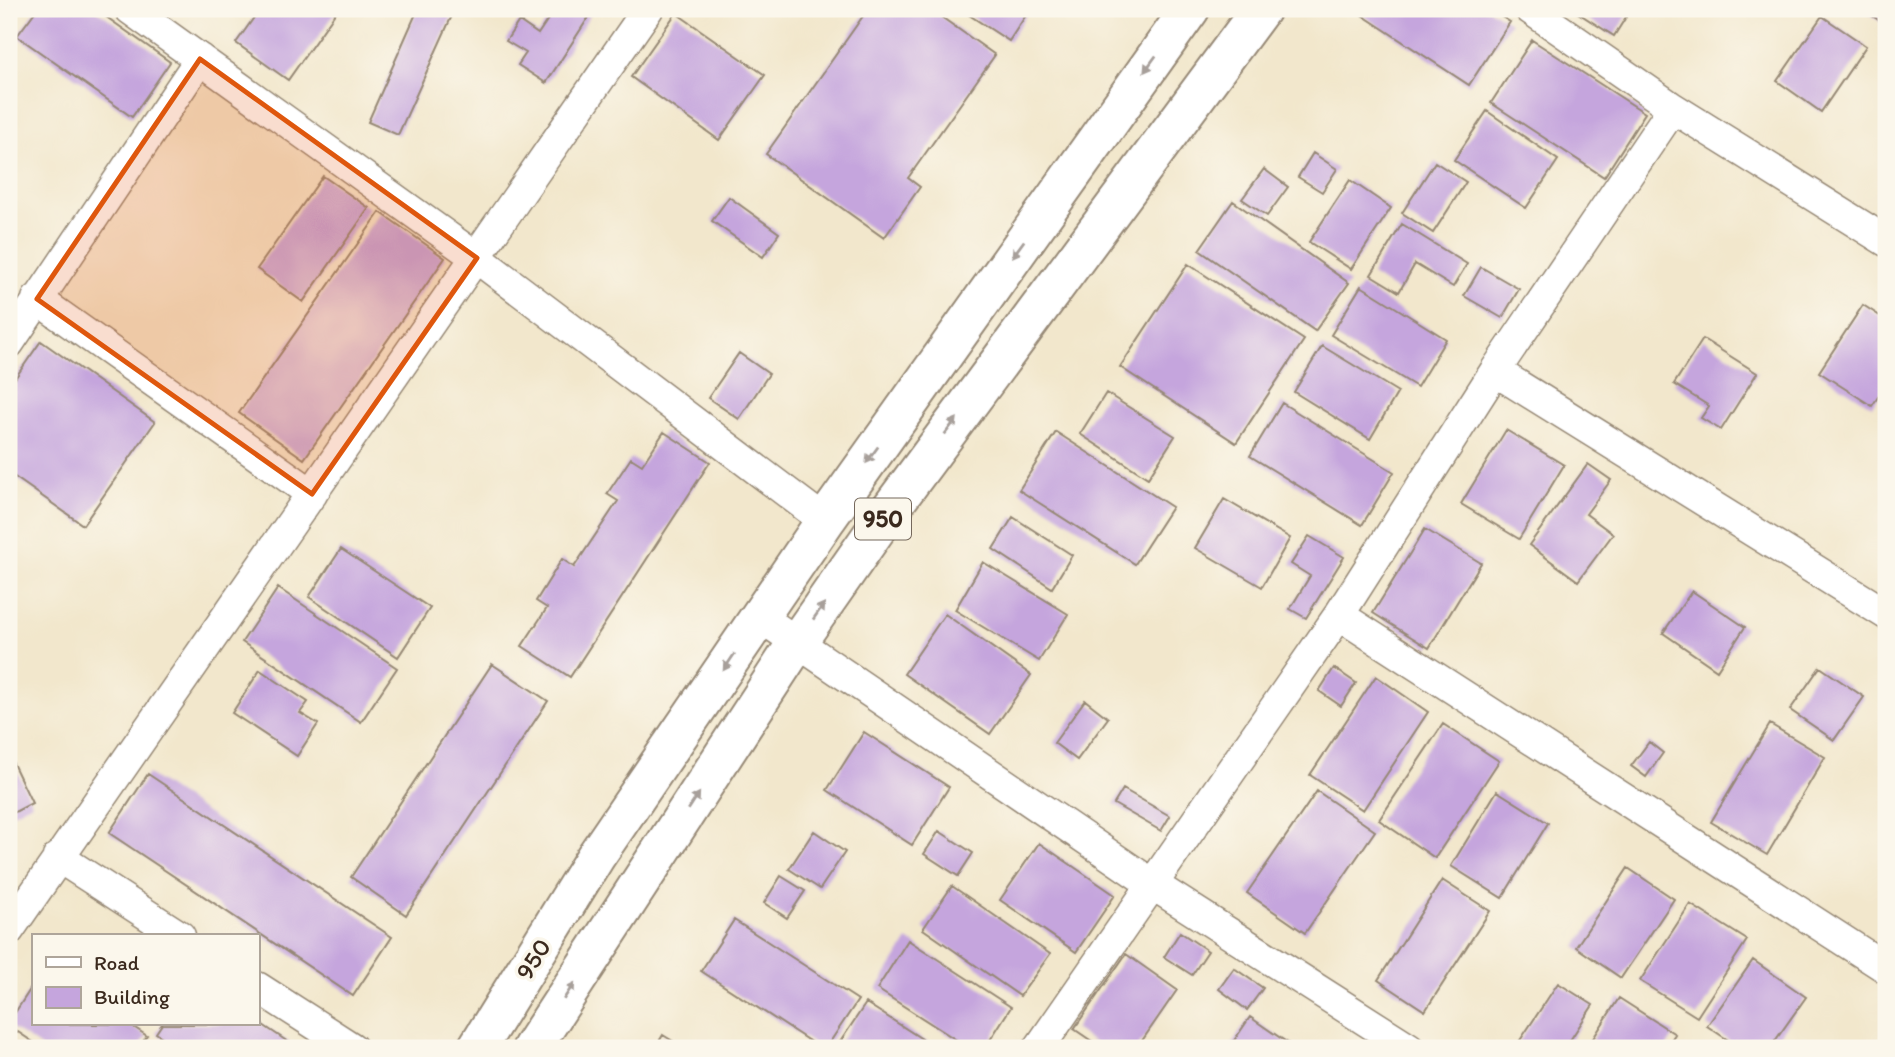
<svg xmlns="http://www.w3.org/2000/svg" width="1895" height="1057" font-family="Itim,sans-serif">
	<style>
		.building { fill: #c5a5dd }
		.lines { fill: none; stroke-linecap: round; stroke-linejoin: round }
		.street-casing { stroke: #968875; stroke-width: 33 }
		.primary-casing { stroke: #968875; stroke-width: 42 }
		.street { stroke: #fff; stroke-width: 30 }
		.primary { stroke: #fff; stroke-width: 38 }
		.oneway { fill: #a79f9a }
		.marked { fill: #df570d; fill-opacity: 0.2; stroke: #df570d; stroke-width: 5; stroke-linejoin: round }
		.labels { text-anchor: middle; stroke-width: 7; stroke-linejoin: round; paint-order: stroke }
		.shield { fill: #fbf7ec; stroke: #75685c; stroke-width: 2 }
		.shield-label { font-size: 24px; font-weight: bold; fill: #3b2a1e }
		.street-label { font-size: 26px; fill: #3b2a1e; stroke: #fbf7ec }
	</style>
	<rect width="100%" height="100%" fill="#fbf7ec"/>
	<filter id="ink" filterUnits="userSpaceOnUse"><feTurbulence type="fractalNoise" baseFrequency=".0143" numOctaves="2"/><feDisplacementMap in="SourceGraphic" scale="14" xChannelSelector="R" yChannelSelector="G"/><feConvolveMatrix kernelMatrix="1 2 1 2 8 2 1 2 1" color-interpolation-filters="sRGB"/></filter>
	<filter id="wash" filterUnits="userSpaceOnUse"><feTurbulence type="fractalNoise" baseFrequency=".00686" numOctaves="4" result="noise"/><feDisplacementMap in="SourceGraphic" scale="28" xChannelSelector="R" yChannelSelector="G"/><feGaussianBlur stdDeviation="1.57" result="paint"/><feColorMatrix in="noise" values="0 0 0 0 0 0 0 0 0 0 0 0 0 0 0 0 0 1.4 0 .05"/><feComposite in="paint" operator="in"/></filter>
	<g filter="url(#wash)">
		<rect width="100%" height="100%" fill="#f2e7cc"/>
		<g id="blocks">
			<!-- building -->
			<path class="building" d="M37 9H95L170 62 132 117 17 36Z
				M260 9H338L288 80 236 43Z
				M418 9H455L398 135 368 122Z
				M533 9H587L592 12 546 83 518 65 526 53 506 41 519 21 538 34 548 19Z
				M868 9H930L995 55 908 178 920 187 884 238 766 154Z
				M960 9H1030L1009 41Z
				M1366 9H1489L1510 22 1469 85 1362 15Z
				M1572 9H1631L1614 36Z
				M1862 9H1886V25Z
				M676 13 765 75 719 140 631 77Z
				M1822 16 1866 46 1821 112 1777 81Z
				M1532 40 1645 113 1604 177 1491 103Z
				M1487 111 1558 160 1526 208 1454 160Z
				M1313 153 1337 169 1322 192 1298 177Z
				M1435 162 1466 182 1433 233 1402 213Z
				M1264 169 1288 187 1267 216 1242 199Z
				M323 176 369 208 303 302 257 269Z
				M1350 180 1391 208 1351 269 1309 242Z
				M729 197 779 233 763 257 712 221Z
				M1233 201 1349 283 1315 331 1199 250Z
				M380 212 445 258 304 459 239 413Z
				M1402 224 1467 264 1453 287 1415 264 1399 292 1371 275Z
				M1188 264 1304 340 1236 443 1120 367Z
				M1481 267 1519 289 1502 318 1464 296Z
				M1361 286 1446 339 1417 387 1331 335Z
				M1863 305 1886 320V385L1872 406 1819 372Z
				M1703 339 1757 373 1721 430 1701 418 1709 406 1674 384Z
				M41 341 155 422 83 525 9 473V387Z
				M1322 346 1398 392 1370 439 1294 392Z
				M739 353 769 374 739 419 708 398Z
				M1106 393 1175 436 1148 478 1080 434Z
				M1282 403 1394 472 1362 525 1250 456Z
				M1506 430 1564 465 1519 539 1461 504Z
				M664 432 710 462 570 677 522 646 547 608 536 601 562 559 574 567 618 501 607 494 631 458 642 465Z
				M1056 432 1172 507 1135 564 1019 490Z
				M1588 464 1611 480 1586 514 1613 534 1578 581 1529 545Z
				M1224 499 1290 538 1262 587 1195 548Z
				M1013 517 1072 555 1052 588 993 549Z
				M1425 529 1481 563 1429 648 1373 613Z
				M1309 536 1344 557 1306 618 1290 609 1310 576 1291 564Z
				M341 549 430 608 398 657 309 597Z
				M983 562 1068 614 1039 661 955 610Z
				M278 588 397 668 361 722 242 642Z
				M1692 591 1745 627 1717 670 1663 633Z
				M945 614 1031 675 990 734 904 674Z
				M492 664 548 701 406 915 351 877Z
				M1820 667 1864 697 1834 740 1790 710Z
				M1334 668 1356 683 1341 706 1319 691Z
				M260 670 308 702 300 713 318 724 297 756 232 713Z
				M1376 676 1428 712 1363 810 1310 775Z
				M1085 700 1108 718 1077 760 1054 743Z
				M1443 724 1499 761 1435 858 1379 820Z
				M1770 724 1825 757 1767 855 1711 822Z
				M864 732 949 787 912 845 827 790Z
				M1649 742 1663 753 1646 777 1631 766Z
				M9 755 32 803 9 815Z
				M148 774 392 937 353 996 109 833Z
				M1123 789 1170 816 1161 831 1114 804Z
				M1317 791 1375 831 1305 933 1247 893Z
				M1497 791 1548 823 1502 898 1451 866Z
				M814 831 845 852 820 889 789 869Z
				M939 831 973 853 958 876 924 854Z
				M1039 843 1115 895 1076 952 1000 900Z
				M1628 868 1674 899 1621 978 1576 947Z
				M781 876 805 891 787 918 764 903Z
				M1442 880 1490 911 1425 1011 1378 980Z
				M952 886 1050 954 1020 996 923 929Z
				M1690 904 1747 940 1697 1017 1640 981Z
				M734 920 858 1000 826 1048H820L701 971Z
				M1180 932 1208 951 1192 975 1164 957Z
				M908 940 1011 1007 985 1048H969L877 989Z
				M1126 954 1177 990 1137 1048H1102L1074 1029Z
				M1753 960 1806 997 1770 1048H1740L1707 1026Z
				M1234 968 1263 988 1247 1010 1219 989Z
				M1558 983 1593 1005 1565 1048H1515Z
				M33 985V1024H129L147 1036 138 1048H42L9 1026V1022Z
				M1619 998 1675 1034 1666 1048H1587Z
				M866 1003 936 1048H836Z
				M1250 1017 1295 1048H1229Z
				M257 1021 297 1048H178L156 1033 162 1024H257Z
				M663 1035 684 1048H655Z"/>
		</g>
	</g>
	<g filter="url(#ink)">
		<use href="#blocks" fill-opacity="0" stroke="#968875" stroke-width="2"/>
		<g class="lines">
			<defs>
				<path id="street" d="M130 9 477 258 825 521
					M1530 9 1673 108 1886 241
					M37 299 312 494
					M9 343 200 59
					M1495 371 1886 614
					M1339 615 1886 968
					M760 617 1152 884 1409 1048
					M58 857 180 936
					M9 930 648 9
					M257 987 352 1048
					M1039 1048 1339 615 1495 371 1673 108"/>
				<path id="primary" d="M477 1048 596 856 825 521 1190 9
					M532 1048 798 641 886 515 1261 9"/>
			</defs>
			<!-- street casing -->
			<use href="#street" class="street-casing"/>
			<!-- primary casing -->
			<use href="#primary" class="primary-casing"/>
			<!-- street -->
			<use href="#street" class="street"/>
			<!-- primary -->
			<use href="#primary" class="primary"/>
		</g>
		<!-- one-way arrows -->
		<defs><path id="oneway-solid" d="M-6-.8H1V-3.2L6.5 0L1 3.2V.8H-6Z" transform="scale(1.75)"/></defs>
		<g class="oneway">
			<use href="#oneway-solid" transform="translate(1150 64) rotate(126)"/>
			<use href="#oneway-solid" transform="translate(1018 249) rotate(126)"/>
			<use href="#oneway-solid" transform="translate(951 426) rotate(-53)"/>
			<use href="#oneway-solid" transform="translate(872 455) rotate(126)"/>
			<use href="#oneway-solid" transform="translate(819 611) rotate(-55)"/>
			<use href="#oneway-solid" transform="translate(729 662) rotate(124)"/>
			<use href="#oneway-solid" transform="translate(694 801) rotate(-57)"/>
			<use href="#oneway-solid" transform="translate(569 991) rotate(-57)"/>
		</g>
	</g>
	<!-- marked area -->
	<path class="marked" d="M200 59 477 258 312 494 37 299Z"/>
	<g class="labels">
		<!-- shield labels -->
		<rect class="shield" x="855" y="498.5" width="56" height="41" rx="5"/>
		<g class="shield-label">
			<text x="883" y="527">950</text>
		</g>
		<!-- street labels -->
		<g class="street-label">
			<text transform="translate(533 959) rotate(-58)" y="9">950</text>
		</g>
	</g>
	<!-- margin -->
	<rect width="1895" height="1057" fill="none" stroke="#fbf7ec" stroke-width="35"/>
	<!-- legend -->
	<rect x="32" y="934" width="228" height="91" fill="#fbf7ec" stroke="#aea59a" stroke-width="2"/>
	<rect x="46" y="957" width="35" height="10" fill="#ffffff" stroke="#aea59a" stroke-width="2"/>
	<text x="94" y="970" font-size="21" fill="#3b2a1e">Road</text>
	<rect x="46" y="987" width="35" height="21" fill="#c5a5dd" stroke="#aea59a" stroke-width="2"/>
	<text x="94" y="1004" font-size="21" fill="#3b2a1e">Building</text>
</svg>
